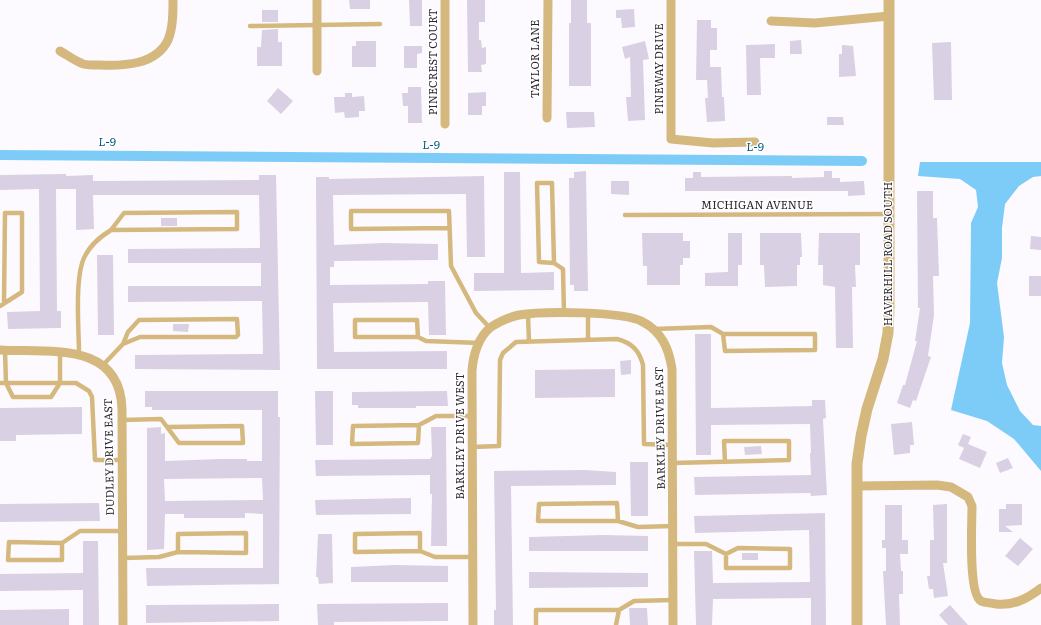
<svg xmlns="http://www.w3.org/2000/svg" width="1041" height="625" font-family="Literata,serif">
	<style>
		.water { fill: #7dccf8 }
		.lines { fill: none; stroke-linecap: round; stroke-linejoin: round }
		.canal { stroke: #7dccf8; stroke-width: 10 }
		.building { fill: #d9d0e3; fill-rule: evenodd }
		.service { stroke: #d5b87e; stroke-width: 4.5 }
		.minor { stroke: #d5b87e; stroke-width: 9 }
		.tertiary { stroke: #d5b87e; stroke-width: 11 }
		.labels { text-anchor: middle; stroke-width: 3; stroke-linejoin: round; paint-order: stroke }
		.street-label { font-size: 11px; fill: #2b272f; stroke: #fff }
		.water-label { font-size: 12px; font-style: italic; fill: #015a7e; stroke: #fff }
	</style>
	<rect width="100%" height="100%" fill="#fcfafe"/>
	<!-- water -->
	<path class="water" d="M920 162H1041V176L1033 177 1019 186 1005 204 1002 228V258L997 283 1004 337 1002 363 1007 385 1020 411 1033 425 1041 426V471L1014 439 987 421 951 410 970 323 971 223 978 207 976 190 960 179 918 176Z"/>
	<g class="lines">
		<!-- canal -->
		<path class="canal" d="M0 155 862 161"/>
	</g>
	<!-- building -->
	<path class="building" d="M349 0H370V9H350Z
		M409 0H422V26H410Z
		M467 0H485V22H479V40H481L482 48 486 47V64L481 65 482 72H468Z
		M571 0H587V23H591V86H569V23H571Z
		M634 9 635 27 622 28 621 18H616V10Z
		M262 10H278V22H262Z
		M697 20H711V28H717V50H710V67H721L722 97H724L725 121 707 122 705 98H708L707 80H696Z
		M278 29V42H282V66H257V47H261L262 30Z
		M801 40 802 54H790V41Z
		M356 41H376V67H352V46H356Z
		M645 41 649 59 643 60 645 120 628 121 626 97H631L630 57 625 59 622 47Z
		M951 42 952 100H934L932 43Z
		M775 44V58H760L761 95H747L746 45Z
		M842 45 853 46 856 76 839 77V54H842Z
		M404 46H422V53L417 54V68H404Z
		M408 87H421L422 123H408V106H403L402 93H408Z
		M278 88 293 101 281 114 267 101Z
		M486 92V106H482V115H468V93Z
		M345 93H352V97L364 96 365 111H359V117L345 118 344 112 335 113 334 97H345Z
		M566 112H594L595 127 567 128Z
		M827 117H843L844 125H827Z
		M586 171 588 291H574V285H570L569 178H574V172Z
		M824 171H832V178H840V182L864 181 865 195 848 196V191H685V178H693V172H701V177L792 176V178L824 177Z
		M504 172H520L521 273 554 272V290L474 291V273H504Z
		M66 174V176L93 175V181L259 180V175H276L280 370 135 369V355L263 354 262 301 128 302V286H261V263H128V249L260 248 259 195H93L94 229 76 230V189H56L57 311H61V328L8 329 7 312 40 311 39 189 0 190V175Z
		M484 176 485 257H467L466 194 333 195 334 245 384 243 438 244V260L334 261V267H330V285L428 284V281H445L446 335H429L428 302 333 303 334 352 447 351V369H317L316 177H329V179Z
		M611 181H629V195L611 194Z
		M917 191H933V218H937L939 276H933L934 315 928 356 931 357 916 401 913 400 910 408 897 403 903 385H905L917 341H915L920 308H918Z
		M161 218H177V226H161Z
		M642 233H683V241H690V258H683V265H680V285H647V266H643Z
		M728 233H742V265H738V286H705V273L728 272Z
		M760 233H801L802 257H800V265H797V286L765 287 764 265H760Z
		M819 233H860V265H855L856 287H852L853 348H836L835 287 823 285V265H818Z
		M1031 236 1041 237V250L1030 249Z
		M97 255H113L114 335H98Z
		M1029 276H1041V296H1029Z
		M173 324H189L188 332 173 331Z
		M695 334H711V408L812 406V400H825L826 418 823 419 827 495 811 496 810 493 695 495 694 477 811 475 810 453H811L810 424 711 425V455H696Z
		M631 360V374L621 375 620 361Z
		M615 369V397L535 398V370Z
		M145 391H278V417H280L279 584 147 586 146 568H263V514L245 513V518H184V514H165L164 549 147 550V428L161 427V434L165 433V461L221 459H247V461H262V410H152V407H145ZM262 478 263 500 165 501 164 479Z
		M315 391H333V445H316Z
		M447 391 448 406H416V408H358V405H352V392Z
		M82 407V434L16 435V441H0V408Z
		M912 422 914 445H910V453L894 455 891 424Z
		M431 427H446L447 546H431L432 494H430V475L316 476 315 460 430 459 432 456Z
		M963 434 971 437 968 444 987 452 980 468 959 459 964 448 958 445Z
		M761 446 762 454 745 455 744 447Z
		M1008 458 1013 468 1000 473 996 463Z
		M630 462H648V516H631Z
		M585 470 616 472V485L511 486 513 625H494V610H496L494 471Z
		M411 498V514L316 515 315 500Z
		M99 503 100 521 0 522V504Z
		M947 504V563H943L948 596 934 598 933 589H929L927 576H930V540H934L933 505Z
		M1006 504H1022V525L1005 526 1013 532H999V509H1006Z
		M885 505H902V540H908V554H900L901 571H903V594H899L900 625H886L883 571H886V548H882V540H885Z
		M825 513 826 625H811V598L713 599 712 625H696L694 551H712L713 583 810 582 809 530 695 533 694 516Z
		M318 534H332L333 583 319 584 318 577H316Z
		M604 535 648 536V551H529V537Z
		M1020 538 1033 549 1018 566 1005 556Z
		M83 541H98L99 625H83V590L0 591V574L83 573Z
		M742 553H758V560H742Z
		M395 565 448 566V582H351V567Z
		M529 572 648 573V587L529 588Z
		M448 603V621L334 622V625H318L317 604Z
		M279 604V621L146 623V605Z
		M950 605 968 625H948L939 615Z
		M629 608H647L648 625H630Z
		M69 609V625H0V610Z"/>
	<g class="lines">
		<!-- service -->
		<path class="service" d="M250 26 380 24
			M625 215 889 214
			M449 228 351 229V211H449L451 266 476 313 490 328
			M554 263 552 183H537L539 262 554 263 563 269 564 314
			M0 306 22 292V213H5L4 303
			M588 314V340
			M528 315 529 342
			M654 329 711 327 723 334 725 351 815 350V334H723
			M418 337 417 320H355V337H418L426 341 480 343
			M5 351 6 383 13 397H51L60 383V352
			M79 354C79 330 74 276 85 256 91 244 100 237 111 230L237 229V212L124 213 111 230
			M102 366 123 344 128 332 139 320 237 319 238 335 236 337H140L123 344
			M0 383H76L89 391 92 397 95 460H123
			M122 420 161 419 179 443H243L242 426 167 427
			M419 425 418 443 352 444 353 426 419 425 436 416H472
			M472 447 499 446 500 360 503 353 516 342 617 339C632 343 639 350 643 365L644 444 672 445
			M672 463 789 460V441H724L725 462
			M618 521 617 503 539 504 538 521H618L638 527 673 526
			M62 543V560H8L9 542 62 543 80 531H123
			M673 544H706L726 554
			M738 548 790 549V568H726V554Z
			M420 551V533L355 534V552L420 551 435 557H473
			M123 558 159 557 178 552 246 553V533L178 534V552
			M536 625V610H619L634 601 673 600
			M616 625 619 610"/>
		<!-- minor -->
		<path class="minor" d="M671 0V139L713 143 755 142
			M771 21 815 23 889 16
			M60 51C67 55 74 60 81 63 86 66 94 65 100 65 124 66 156 65 168 40 173 28 173 13 173 0
			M317 71V0
			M547 118 548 0
			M445 124V0
			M0 350C47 353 120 340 122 409L123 625
			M857 486 937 485 951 487 968 497 972 506C972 522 968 594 981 601 985 603 992 603 996 604 1014 606 1028 598 1041 588
			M473 625 472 371C473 356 478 337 491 327 499 322 509 317 519 315 542 311 624 311 643 322 662 332 669 349 672 369L673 625"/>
		<!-- tertiary -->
		<path class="tertiary" d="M857 625V464L861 436 867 409 883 359 888 333 889 308V0"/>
	</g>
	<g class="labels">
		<!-- street labels -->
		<g class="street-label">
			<text transform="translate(535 59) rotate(-90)" y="4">TAYLOR LANE</text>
			<text transform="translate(433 62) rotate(-90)" y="4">PINECREST COURT</text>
			<text transform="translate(659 69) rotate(-90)" y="4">PINEWAY DRIVE</text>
			<text x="757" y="209">MICHIGAN AVENUE</text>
			<text transform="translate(888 254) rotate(-90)" y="4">HAVERHILL ROAD SOUTH</text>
			<text transform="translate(660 428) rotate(-91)" y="4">BARKLEY DRIVE EAST</text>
			<text transform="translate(460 436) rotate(-90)" y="4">BARKLEY DRIVE WEST</text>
			<text transform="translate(109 457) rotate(-91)" y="4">DUDLEY DRIVE EAST</text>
		</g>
		<!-- water labels -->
		<g class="water-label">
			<text x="107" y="146">L-9</text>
			<text x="431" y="149">L-9</text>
			<text x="755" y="151">L-9</text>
		</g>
	</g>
</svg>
